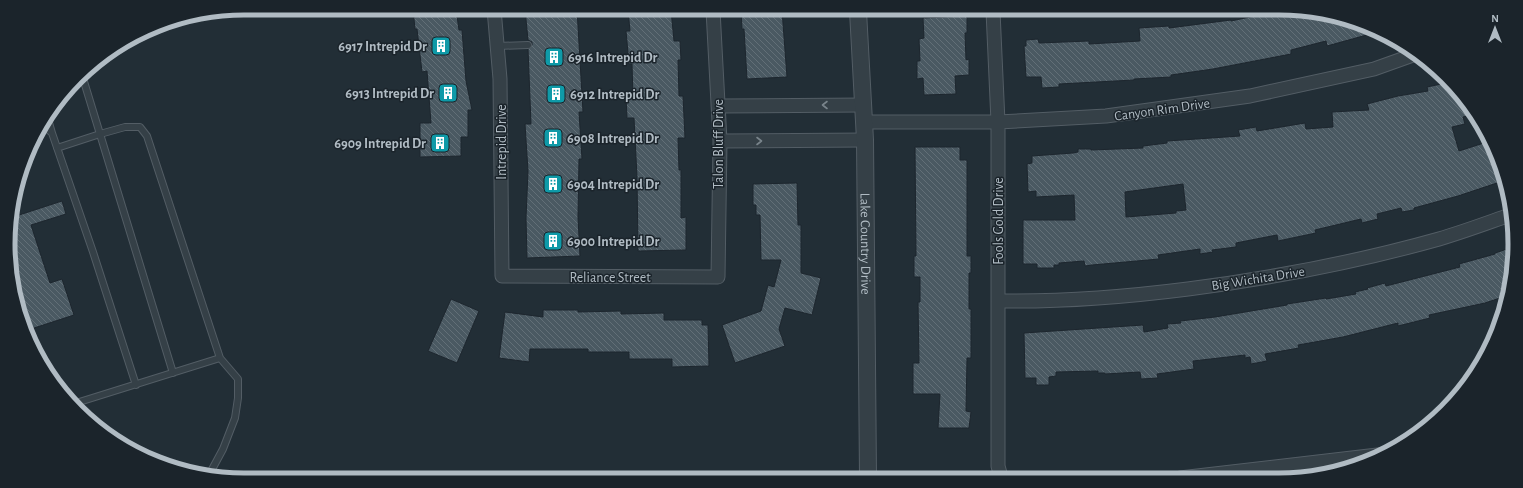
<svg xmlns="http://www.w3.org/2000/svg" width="1523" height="488" font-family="'Alegreya Sans',sans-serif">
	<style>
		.building { fill: url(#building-back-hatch); stroke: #1d262e; fill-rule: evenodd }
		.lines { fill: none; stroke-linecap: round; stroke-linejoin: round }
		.service-casing { stroke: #535d65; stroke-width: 8 }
		.minor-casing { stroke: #535d65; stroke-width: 15 }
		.tertiary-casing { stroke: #535d65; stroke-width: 18 }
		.service { stroke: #354047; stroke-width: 6 }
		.minor { stroke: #354047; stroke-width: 13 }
		.tertiary { stroke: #354047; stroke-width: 16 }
		.oneway { stroke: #79848b }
		.labels { text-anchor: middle; stroke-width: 3; stroke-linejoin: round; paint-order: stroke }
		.poi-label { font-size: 14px; font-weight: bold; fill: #b0bbc3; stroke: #1b242b; text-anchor: start }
		.street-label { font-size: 14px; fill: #b0bbc3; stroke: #1b242b }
		.rim { fill: none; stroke: #b0bbc3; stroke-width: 5 }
	</style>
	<defs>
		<pattern id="building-back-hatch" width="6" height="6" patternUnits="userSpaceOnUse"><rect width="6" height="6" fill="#4a5962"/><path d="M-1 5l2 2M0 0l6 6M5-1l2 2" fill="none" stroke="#626f77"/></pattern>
	</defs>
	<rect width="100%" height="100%" fill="#222e36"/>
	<!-- building -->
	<path class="building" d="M413 9H456L459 30H462L466 81 472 110H468V137H461V156L420 157V123H431L427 71 422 72 417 29H415Z
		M525 9H577L583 112H579L582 159H579L578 217 580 256 527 258 526 218 528 171 525 124H531L528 49 532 45V42L528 40Z
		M628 10H671L674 41H680L681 60H678L679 96H683L685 138H678L679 170H681V218L686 217V250L638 251 637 177 634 118H627L626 97H633L632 64H629L626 31H630Z
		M741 10H782L787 77 747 79 744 29H742Z
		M1259 12 1325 13 1374 33 1327 46 1326 41 1291 50V54L1213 69 1171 75V77L1134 79V80L1059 84V87L1042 88 1041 77H1026L1024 46H1026V40L1038 39 1039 43 1089 41V44L1140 41 1139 28 1169 26V28L1231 20V21L1259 15Z
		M967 16V33H965L966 60 969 59V75L955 76 956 94 924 95 923 78 917 79V61H920L919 39 924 38 923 18Z
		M1446 83 1476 114 1463 117 1465 124 1452 127 1459 151 1487 142 1503 181 1458 196 1414 208V210L1402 212 1401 208 1377 214 1378 219 1362 223 1361 219 1315 230 1316 233 1278 241 1277 235 1236 243V247L1212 250 1213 252 1200 254V249L1158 255 1159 259 1092 265 1085 266 1084 261 1059 263V265H1054V268H1037V264H1023V220H1075L1074 195 1036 197V191L1028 192 1027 164 1032 163V156L1073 153 1078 152V149H1091V150L1143 148V146L1167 143V141L1240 136 1238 130 1256 127 1257 131 1305 123 1306 129 1333 127 1332 112 1369 110 1367 104 1398 96 1428 91 1427 87ZM1183 184 1186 210 1176 211V213L1126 217 1125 192Z
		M915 147H960V160H967V256H971V273H969V309H971V358H967L966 411 971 412 969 428H938L940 394H913V363H919L918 302H920V277H914V256H916Z
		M797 183 798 225H801V273L821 278 812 315 785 308 779 329 785 346 735 363 722 325 761 311 768 285 774 287 781 260H761L760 215H756V205H753V184Z
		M62 201 66 214 31 225 50 283 62 279 74 315 28 330 16 305 10 218Z
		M1510 248V290L1509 295 1485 303 1429 315 1430 318 1398 326V323L1343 337 1298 345 1299 348 1265 354 1267 361 1251 364 1250 357 1245 358V355L1193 361 1194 369 1157 374 1158 378 1141 379 1140 372 1105 374V373H1098V371L1056 372V376L1049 377V385H1036V378H1025L1024 333 1143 325 1144 332 1168 328 1167 324 1181 323 1180 321 1215 317 1287 305V304L1326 298V299L1356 294 1355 292 1368 289 1367 288 1385 283 1386 286 1460 267 1459 264 1495 254V253Z
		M451 299 479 311 457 363 428 351Z
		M543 310H578V312L621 311V314L664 313V320H702V325H708L709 366 672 367V359H629V352H588V349H530L529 362 499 358 505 312 543 317Z"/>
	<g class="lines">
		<defs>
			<path id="service" d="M498 46 528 45
				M48 119 52 133
				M43 125 52 133 93 252 136 385
				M57 148 100 134 173 373
				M76 403 220 358 147 136 140 127H125L100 134 82 75
				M209 475 223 449 235 418 238 398V379L220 358"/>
			<path id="minor" d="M494 9 500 79 502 276 718 277 720 141 713 10
				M993 11 998 122V466L1001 477
				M718 106 864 105
				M865 122H998L1106 116 1250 96 1374 69 1416 54
				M720 141 865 140
				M998 301C1062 302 1125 297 1188 289 1273 278 1357 262 1439 239 1463 232 1487 223 1510 215
				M1180 478 1386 454"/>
			<g id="tertiary">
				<path id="s1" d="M858 11 865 140 868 477"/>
			</g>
		</defs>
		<!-- service casing -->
		<use href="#service" class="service-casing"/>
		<!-- minor casing -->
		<use href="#minor" class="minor-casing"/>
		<!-- tertiary casing -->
		<use href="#tertiary" class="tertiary-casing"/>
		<!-- service -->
		<use href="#service" class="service"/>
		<!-- minor -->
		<use href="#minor" class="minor"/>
		<!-- tertiary -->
		<use href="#tertiary" class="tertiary"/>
	</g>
	<!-- one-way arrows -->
	<defs><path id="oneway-chevron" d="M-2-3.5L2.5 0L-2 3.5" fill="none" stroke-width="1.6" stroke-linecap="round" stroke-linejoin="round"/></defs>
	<g class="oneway">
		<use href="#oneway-chevron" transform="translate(825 105) rotate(180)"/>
		<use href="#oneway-chevron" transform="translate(759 141)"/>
	</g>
	<!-- icons -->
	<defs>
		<symbol id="building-square" viewBox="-11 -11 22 22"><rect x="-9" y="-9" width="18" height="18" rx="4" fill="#0f9aa8" stroke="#1b242b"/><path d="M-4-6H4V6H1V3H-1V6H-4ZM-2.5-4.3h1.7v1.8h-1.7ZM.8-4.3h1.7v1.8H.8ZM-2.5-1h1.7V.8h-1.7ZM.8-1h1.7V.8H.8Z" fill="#fff"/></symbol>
	</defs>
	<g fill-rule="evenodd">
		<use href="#building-square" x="430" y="35" width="22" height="22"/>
		<use href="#building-square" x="543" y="46" width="22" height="22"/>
		<use href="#building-square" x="437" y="82" width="22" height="22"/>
		<use href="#building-square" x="545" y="83" width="22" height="22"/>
		<use href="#building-square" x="542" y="127" width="22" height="22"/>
		<use href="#building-square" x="429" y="132" width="22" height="22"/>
		<use href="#building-square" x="542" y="173" width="22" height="22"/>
		<use href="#building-square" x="542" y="230" width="22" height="22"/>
	</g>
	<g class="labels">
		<!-- poi labels -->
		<g class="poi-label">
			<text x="427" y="51" text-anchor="end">6917 Intrepid Dr</text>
			<text x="568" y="62">6916 Intrepid Dr</text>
			<text x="434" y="98" text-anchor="end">6913 Intrepid Dr</text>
			<text x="570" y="99">6912 Intrepid Dr</text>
			<text x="567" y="143">6908 Intrepid Dr</text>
			<text x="426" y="148" text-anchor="end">6909 Intrepid Dr</text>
			<text x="567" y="189">6904 Intrepid Dr</text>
			<text x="567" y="246">6900 Intrepid Dr</text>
		</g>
		<!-- street labels -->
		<g class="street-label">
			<text transform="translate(1162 109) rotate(-8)" y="5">Canyon Rim Drive</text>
			<text transform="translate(501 142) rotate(-90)" y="5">Intrepid Drive</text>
			<text transform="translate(718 144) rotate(-90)" y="5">Talon Bluff Drive</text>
			<text transform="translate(998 221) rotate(-90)" y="5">Fools Gold Drive</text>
			<text dy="5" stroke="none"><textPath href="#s1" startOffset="233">Lake Country Drive</textPath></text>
			<text x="610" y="282">Reliance Street</text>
			<text transform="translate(1258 278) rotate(-9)" y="5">Big Wichita Drive</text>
		</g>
	</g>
	<!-- crop -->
	<path d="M0 0H1523V488H0ZM244 15H1279A229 229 0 0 1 1508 244V244A229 229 0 0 1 1279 473H244A229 229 0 0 1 15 244V244A229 229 0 0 1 244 15Z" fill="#1b242b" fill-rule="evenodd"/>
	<path class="rim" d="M244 15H1279A229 229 0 0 1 1508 244V244A229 229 0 0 1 1279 473H244A229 229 0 0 1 15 244V244A229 229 0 0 1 244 15Z"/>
	<!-- north arrow -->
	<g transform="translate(1495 28)" stroke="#1b242b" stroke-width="3" paint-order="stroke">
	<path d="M0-3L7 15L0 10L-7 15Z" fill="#b0bbc3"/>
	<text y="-6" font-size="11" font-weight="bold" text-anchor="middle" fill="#b0bbc3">N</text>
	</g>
</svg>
